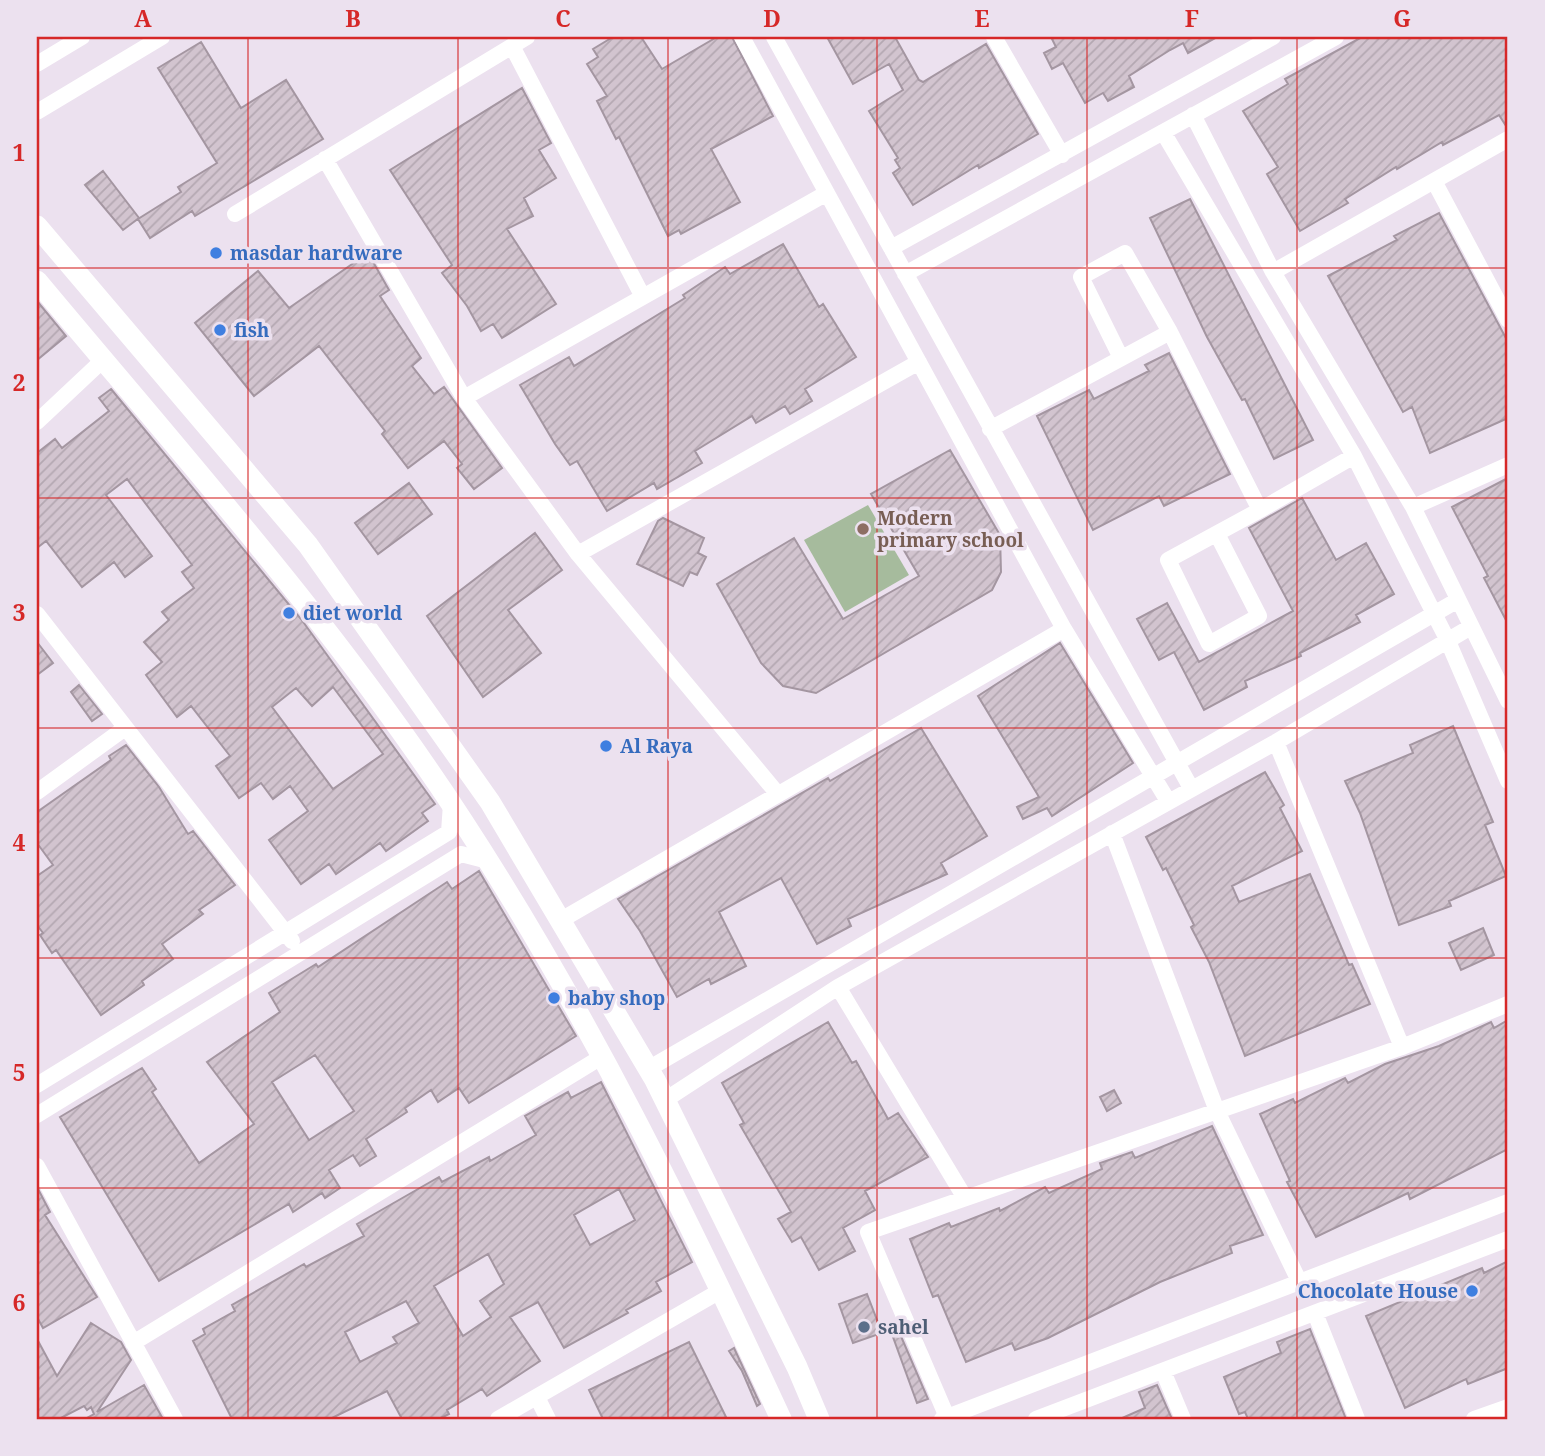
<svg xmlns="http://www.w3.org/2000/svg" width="1545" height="1456" font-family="'Noto Serif',serif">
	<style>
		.pitch { fill: #a6bb9d }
		.building { fill: url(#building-hatch); stroke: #a496a1; stroke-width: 2; fill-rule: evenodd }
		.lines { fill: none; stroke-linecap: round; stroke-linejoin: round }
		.minor { stroke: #fff; stroke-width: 16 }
		.secondary { stroke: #fff; stroke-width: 21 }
		.grid { fill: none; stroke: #d62828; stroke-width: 2; stroke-opacity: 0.55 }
		.shop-dot { fill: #3f7fe0; stroke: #ece1ef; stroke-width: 2.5 }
		.education-dot { fill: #8d6e63; stroke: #ece1ef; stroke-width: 2.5 }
		.service-dot { fill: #5c6f8a; stroke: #ece1ef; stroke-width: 2.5 }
		.labels { text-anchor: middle; stroke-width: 7; stroke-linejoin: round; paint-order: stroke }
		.shop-label { font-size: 19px; font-weight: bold; fill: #366cbe; stroke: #ece1ef; text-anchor: start }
		.education-label { font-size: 19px; font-weight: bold; fill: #785e54; stroke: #ece1ef; text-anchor: start }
		.service-label { font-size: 19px; font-weight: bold; fill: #4e5e75; stroke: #ece1ef; text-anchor: start }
		.neatline { fill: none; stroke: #d62828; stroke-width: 2.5 }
		.grid-label { font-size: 23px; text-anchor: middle; font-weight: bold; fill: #d62828 }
	</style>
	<defs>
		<pattern id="building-hatch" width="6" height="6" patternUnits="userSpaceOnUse" patternTransform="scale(1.75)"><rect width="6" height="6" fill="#d2c4cf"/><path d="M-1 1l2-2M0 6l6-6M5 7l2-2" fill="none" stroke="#b4a8b2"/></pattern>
	</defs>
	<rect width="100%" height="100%" fill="#ece1ef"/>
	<!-- pitch -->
	<path class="pitch" d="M868 505 909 575 845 612 804 540Z"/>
	<!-- building -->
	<path class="building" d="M613 37H641L662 69 717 37H732L773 116 711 149 740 202 681 234 679 230 668 236 619 137 616 139 597 101 607 96 587 64 598 57 593 49Z
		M827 37H895L919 80 923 82 986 44 1038 134 979 168 978 165 913 205 893 173 900 168 895 160 898 158 869 111 903 90 889 64 853 84Z
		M1051 37H1217L1188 53 1183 43 1170 50 1129 76 1134 87 1108 101 1103 93 1085 103 1063 63 1052 69 1044 53 1056 47Z
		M1362 37H1508V129L1499 115 1443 145 1442 142 1397 169 1396 167 1345 199 1348 203 1300 231 1267 174 1278 167 1243 111 1288 84 1285 79Z
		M201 42 241 108 286 80 323 139 195 216 192 211 150 238 138 219 181 192 178 187 217 163 158 68Z
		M522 88 551 143 539 150 556 178 524 198 533 216 507 229 556 304 502 338 493 324 481 331 467 306 442 273 452 265 390 170Z
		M103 171 139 218 123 230 85 185Z
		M1190 199 1313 440 1274 459 1245 399 1242 400 1207 337 1150 218Z
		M1439 213 1508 342V418L1430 453 1412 407 1403 412 1328 276 1397 240 1394 236Z
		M783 244 819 307 823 304 856 357 805 389 812 401 790 414 785 406 756 423 752 416 695 451 702 463 657 489 654 483 607 511 577 461 570 465 555 444 520 385 569 357 574 366 685 298 683 295 725 267 730 274Z
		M368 253 389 290 380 296 421 358 412 366 434 394 444 387 502 468 474 489 457 468 462 464 444 441 408 468 382 434 385 431 319 346 254 396 195 323 258 271 289 308Z
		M37 301 66 336 37 360Z
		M1169 353 1230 474 1164 506 1159 496 1093 530 1037 416 1089 390 1094 399 1149 371 1145 365Z
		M111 389 301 619 435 804 422 813 428 821 386 851 380 843 336 874 329 864 301 884 269 840 308 811 290 786 273 799 261 783 239 798 216 766 230 756 191 706 177 717 146 675 162 662 144 642 169 620 162 612 194 588 182 572 192 565 127 479 106 495 152 556 125 577 114 562 82 587 46 541 37 548V453L55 439 62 448 109 411 99 398ZM333 687 383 754 333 789 272 707 296 688 312 706Z
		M950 450 1000 535 1001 572 992 590 816 693 783 686 761 663 717 584 794 538 843 619 919 576 871 494Z
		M1508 478V624L1484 578 1488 576 1452 507Z
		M409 483 432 514 378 554 355 523Z
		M1302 498 1336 560 1366 543 1394 594 1356 615 1360 622 1300 653 1301 656 1245 681 1247 687 1204 710 1174 652 1159 660 1137 619 1167 603 1199 662 1293 611 1249 528Z
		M663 518 704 538 698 553 706 557 697 575 690 572 683 586 637 564 658 521Z
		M535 533 562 570 508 610 541 653 483 697 427 616Z
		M37 642 53 663 37 675Z
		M1060 643 1133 763 1052 816 1047 808 1023 819 1017 807 1039 797 978 696Z
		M79 685 102 714 92 721 71 692Z
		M1453 726 1493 822 1485 825 1506 876 1449 901 1451 906 1399 925 1360 813 1345 781 1413 753 1410 745Z
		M921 728 987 836 941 863 947 874 848 919 851 926 817 944 781 878 719 912 746 966 711 984 709 979 677 997 640 931 618 899 828 778 830 781Z
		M126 745 159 787 188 834 193 831 235 885 199 910 203 914 162 944 173 959 142 981 144 985 101 1015 56 950 52 953 40 935 43 933 37 925V876L53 865 37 843V812L111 760 109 756Z
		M1265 772 1284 805 1280 808 1302 851 1232 886 1239 902 1310 874 1349 965 1352 964 1370 1004 1245 1056 1209 962 1191 927 1194 925 1166 868 1163 870 1146 837Z
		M479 871 576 1036 469 1103 459 1088 438 1102 431 1090 405 1108 407 1112 366 1139 376 1156 360 1166 353 1155 329 1170 340 1188 325 1198 322 1193 293 1212 289 1204 159 1281 60 1117 142 1068 156 1089 152 1092 199 1163 254 1124 207 1062 280 1012 269 993 316 964 318 967 447 882 452 889ZM315 1055 354 1111 309 1140 272 1082Z
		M1483 928 1494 955 1461 970 1449 943Z
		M1508 1020V1149L1410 1199 1408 1193 1316 1237 1287 1182 1290 1181 1260 1114 1293 1099 1295 1103 1345 1078 1348 1083 1385 1064 1439 1046 1491 1022 1494 1028Z
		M828 1022 852 1063 856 1061 888 1119 898 1113 928 1157 865 1191 875 1210 843 1228 855 1251 819 1270 801 1237 792 1242 778 1219 791 1212 740 1125 744 1123 722 1083Z
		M601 1082 692 1262 656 1282 661 1291 626 1310 628 1313 564 1348 538 1302 510 1317 540 1361 487 1396 482 1389 447 1410 449 1414 439 1419H402L387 1391 330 1419H232L193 1341 205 1334 203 1329 235 1311 232 1305 304 1264 306 1267 364 1236 357 1224 439 1177 442 1182 489 1157 490 1161 536 1135 525 1116 568 1092 571 1098ZM619 1189 635 1220 590 1245 574 1215ZM488 1254 504 1284 480 1301 491 1317 463 1336 434 1286ZM406 1301 419 1323 393 1337 397 1343 360 1362 345 1332Z
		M1114 1090 1121 1103 1107 1111 1100 1097Z
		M1212 1126 1263 1235 1230 1246 1232 1253 1160 1282 1048 1338 1015 1350 1012 1343 966 1362 938 1295 933 1297 910 1239 949 1223 951 1227 999 1208 1000 1211 1045 1187 1049 1193 1102 1169 1100 1163 1132 1152 1135 1158Z
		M37 1187 50 1212 45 1215 97 1297 43 1328 37 1317Z
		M1508 1261V1368L1468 1384 1466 1379 1405 1408 1366 1316 1482 1268 1484 1273Z
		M867 1294 882 1333 853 1343 839 1304Z
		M91 1323 121 1342 131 1360 97 1412 144 1385 163 1419H85L94 1414 91 1407 87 1410 84 1406 59 1419H37V1339L57 1376Z
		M1310 1329 1346 1419H1248L1245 1412 1239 1414 1224 1377 1281 1353 1277 1342Z
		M900 1334 928 1399 917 1403 893 1337Z
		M689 1342 727 1419H603L589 1390Z
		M734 1348 760 1404 757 1406 742 1371 729 1351Z
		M1157 1385 1172 1419H1120L1145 1408 1139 1392Z"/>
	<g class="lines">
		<!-- minor -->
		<path class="minor" d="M742 37 1064 629 1168 801
			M774 37 1191 788
			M994 37 1062 155
			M512 46 643 297
			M37 64 82 37
			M37 112 162 37
			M1193 115 1273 272 1413 507 1508 701
			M1163 132 1354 456 1447 639 1508 781
			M325 159 464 398 578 554 777 793
			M1434 181 1508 320
			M235 214 527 37
			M891 248 1273 37
			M1273 272 1508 139
			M905 274 1336 37
			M1121 358 1081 277 1125 253 1170 332
			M464 398 827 193
			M37 422 103 360
			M990 429 1170 332 1260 510 1168 560 1209 644 1259 616 1217 534
			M1413 507 1508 465
			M1260 510 1354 456
			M578 554 919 362
			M37 614 292 941
			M1276 742 1402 1047
			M37 792 125 728
			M1112 833 1217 1111 1300 1283
			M561 920 1064 629
			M838 987 965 1198
			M648 1069 1458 600
			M37 1085 449 832 451 804
			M665 1100 838 987 1276 742 1469 628
			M37 1115 461 854 488 861
			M37 1166 175 1419
			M1315 1313 1357 1419
			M133 1343 603 1056
			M1163 1371 1183 1419
			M537 1397 548 1419
			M947 1417 868 1232 1402 1047 1508 1004
			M498 1419 720 1291
			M942 1419 1508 1202
			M1036 1419 1508 1239
			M1474 1419 1508 1407"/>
		<!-- secondary -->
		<path class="secondary" d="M37 226 308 545 490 802 655 1080 797 1367 819 1419
			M37 281C183 456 337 628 462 820 586 1010 686 1213 781 1419"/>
	</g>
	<!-- grid -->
	<path class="grid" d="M248 37V1419M458 37V1419M668 37V1419M877 37V1419M1087 37V1419M1297 37V1419M37 268H1508M37 498H1508M37 728H1508M37 958H1508M37 1188H1508"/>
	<!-- markers -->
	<g class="shop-dot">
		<circle cx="216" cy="253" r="7"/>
		<circle cx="220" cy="330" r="7"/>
		<circle cx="289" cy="613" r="7"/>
		<circle cx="606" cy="746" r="7"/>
		<circle cx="554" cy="998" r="7"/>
		<circle cx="1472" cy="1291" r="7"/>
	</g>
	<circle class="education-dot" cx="863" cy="529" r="7"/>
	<circle class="service-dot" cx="864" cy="1327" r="7"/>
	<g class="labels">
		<!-- shop labels -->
		<g class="shop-label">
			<text x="230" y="260">masdar hardware</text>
			<text x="234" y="337">fish</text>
			<text x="303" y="620">diet world</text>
			<text x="620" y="753">Al Raya</text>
			<text x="568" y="1005">baby shop</text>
			<text x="1458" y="1298" text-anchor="end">Chocolate House</text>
		</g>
		<!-- education labels -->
		<g class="education-label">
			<text x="877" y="525">Modern<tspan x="877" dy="22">primary school</tspan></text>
		</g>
		<!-- service labels -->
		<g class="service-label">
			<text x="878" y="1334">sahel</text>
		</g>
	</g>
	<!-- border -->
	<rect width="1545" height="1456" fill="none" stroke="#ece1ef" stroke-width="77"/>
	<rect x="38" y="38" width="1468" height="1380" class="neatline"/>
	<g class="grid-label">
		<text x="143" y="27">A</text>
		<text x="353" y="27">B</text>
		<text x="563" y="27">C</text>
		<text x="772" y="27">D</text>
		<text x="982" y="27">E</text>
		<text x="1192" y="27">F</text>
		<text x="1402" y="27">G</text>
		<text x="19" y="161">1</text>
		<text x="19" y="391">2</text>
		<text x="19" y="621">3</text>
		<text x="19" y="851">4</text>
		<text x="19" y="1081">5</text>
		<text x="19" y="1311">6</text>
	</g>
</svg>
